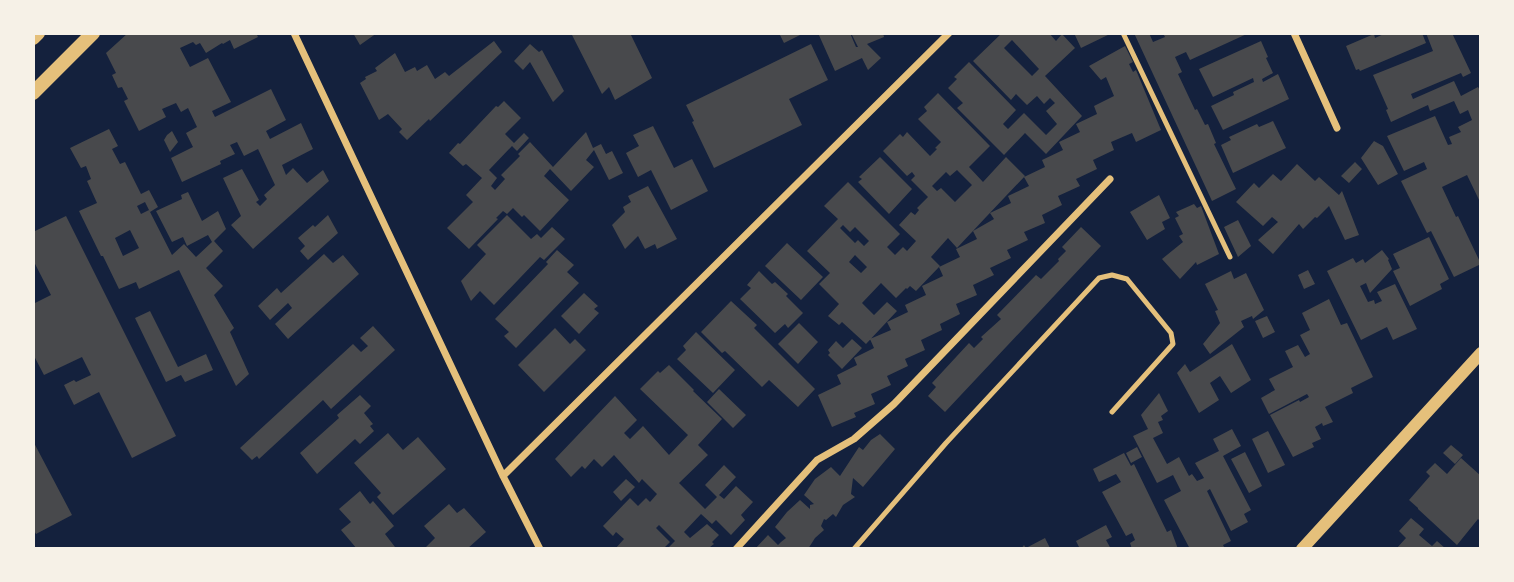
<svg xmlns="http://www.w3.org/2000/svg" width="1514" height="582" font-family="'Noto Sans',sans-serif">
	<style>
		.building { fill: #48494c; fill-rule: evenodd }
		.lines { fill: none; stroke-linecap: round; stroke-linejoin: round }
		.service { stroke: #e5c07b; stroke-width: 5 }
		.minor { stroke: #e5c07b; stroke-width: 7 }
		.tertiary { stroke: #e5c07b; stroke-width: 12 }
		.secondary { stroke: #e5c07b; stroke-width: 14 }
	</style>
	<rect width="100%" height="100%" fill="#14213d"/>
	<!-- building -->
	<path class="building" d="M128 33H256L258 37 234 49 230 40 223 44 222 43 206 53 200 43 196 45 193 42 180 48 190 67 208 58 231 102 212 111 215 117 271 89 286 120 266 131 270 139 301 123 313 149 282 165 286 175 293 168 307 183 323 170 329 181 253 249 231 225 241 216 223 178 242 169 259 200 256 202 260 206 267 199 264 195 275 185 258 149 244 156 237 142 230 145 235 154 220 161 221 164 182 182 171 158 193 147 186 133 197 127 188 108 181 112 176 103 162 109 166 117 139 131 124 101 128 99 122 87 118 88 112 75 116 73 106 53Z
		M353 33H377L360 45Z
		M575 33H630L652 78 615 100 609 87 602 94 572 35Z
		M779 33H804L784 43Z
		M818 33H850L856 47H858L851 33H883L884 37 867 44 881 58 868 70 862 58 835 71Z
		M1002 33H1049L1056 41 1062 34 1075 48 1045 76 1082 116 1046 154 1025 133 1004 155 957 108 963 103 948 88 957 79 954 77 969 62 1016 110 1003 124 1008 129 1024 113 1046 135 1057 124 1046 111 1055 103 1050 98 1044 104 1037 96 1027 105 1016 94 1011 100 973 61ZM1012 40 1039 69 1032 76 1004 48Z
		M1074 33H1112L1081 48Z
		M1134 33H1149L1153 42 1165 37 1163 33H1249L1190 60 1186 52 1175 57 1182 72 1178 74 1195 110 1197 109 1205 125 1208 124 1216 143 1214 144 1236 189 1212 201Z
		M1386 33H1422L1426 43 1360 71 1359 69 1356 70 1346 46 1374 34 1375 38Z
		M1426 33H1452L1471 73 1463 77 1461 73 1411 94 1413 99 1454 81 1461 96 1478 87 1481 92V165H1479L1481 170V204L1467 175 1442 187 1456 217 1458 216 1481 264 1454 277 1431 231 1427 233 1401 181 1427 169 1424 162 1404 171 1387 136 1435 116 1448 145 1452 144 1449 137 1461 132 1458 127 1472 120 1468 110 1460 114 1454 101 1430 111 1428 105 1391 122 1386 110 1388 109 1373 75 1433 51Z
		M494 41 502 52 430 121 429 119 407 140 399 132 402 129 388 114 379 120 360 83 366 79 365 77 377 71 375 68 395 53 405 72 415 67 417 71 427 65 435 79 445 72 449 76Z
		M1261 41 1268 57 1266 58 1273 73 1262 79 1263 82 1278 74 1289 99 1223 130 1211 106 1234 95 1233 92 1254 82 1253 78 1213 97 1199 69Z
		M530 44 539 52 542 50 564 91 553 102 530 62 523 70 514 61Z
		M811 44 828 80 789 99 802 125 714 168 692 122 694 121 686 105Z
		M1125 46 1133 62 1129 64 1133 72 1136 70 1161 130 1136 142 1132 133 1111 142 1114 150 1093 160 1097 169 1076 179 1080 186 1058 196 1062 205 1042 215 1045 223 1024 232 1028 240 1007 250 1011 258 990 268 994 275 973 285 977 295 956 304 960 314 940 324 942 330 921 340 925 350 905 359 908 366 887 376 891 385 871 394 875 404 854 413 856 417 832 427 818 395 841 384 837 375 857 365 854 358 874 348 870 339 891 330 887 322 908 312 905 305 926 295 922 286 943 276 939 267 916 291 910 286 907 289 906 288 896 298 881 283 862 303 874 315 887 302 897 311 866 344 842 322 839 325 828 316 839 304 819 284 830 273 807 251 838 219 824 206 848 182 900 234 887 247 895 255 903 247 907 251 916 241 899 225 911 212 915 215 919 210 917 208 928 197 911 180 915 176 912 172 907 176 883 151 900 134 903 137 907 132 930 156 937 149 935 148 941 142 918 119 927 111 924 107 938 93 990 146 969 167 983 182 1006 157 1025 176 987 216 957 248 948 238 931 257 940 266 939 267 960 257 956 249 977 239 973 231 994 219 990 213 1011 203 1008 196 1029 186 1024 177 1045 167 1042 160 1063 150 1059 142 1080 132 1076 124 1097 114 1094 106 1114 96 1106 77 1101 80 1089 66ZM957 170 972 185 955 202 941 188 937 191 932 186 946 172 950 176ZM843 225 850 232 855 227 869 241 864 246 858 240 855 243 840 228ZM855 255 867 267 861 273 849 262Z
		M504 101 521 118 505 134 514 143 524 133 529 138 517 151 512 146 489 170 497 178 491 186 495 190 505 179 501 175 520 156 518 154 530 142 553 167 586 132 593 148 601 144 606 154 612 151 623 173 609 180 594 150 586 160 594 167 571 191 550 169 544 176 569 200 540 231 524 215 522 217 513 208 507 214 503 211 496 218 498 219 469 249 447 228 473 202 466 195 482 178 466 164 463 166 449 153 458 143 460 144 496 106 498 107Z
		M1273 121 1286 148 1233 173 1221 145 1231 140 1229 137 1257 124 1259 127Z
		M653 126 674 168 692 159 708 191 671 210 651 170 638 177 626 153 639 146 633 135Z
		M109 129 118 146 112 149 120 164 125 162 141 194 149 190 158 207 150 212 145 202 137 206 141 214 149 210 172 255 184 244 196 257 212 242 208 235 187 246 183 237 172 242 156 211 182 199 181 195 188 192 202 221 218 211 226 229 214 241 223 251 206 268 223 286 214 295 234 328 230 332 249 374 236 386 179 270 139 289 136 282 119 289 103 256H101L79 211 97 203 87 181 91 179 86 166 81 168 70 148ZM130 230 139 248 123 256 115 238Z
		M172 131 178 142 170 152 164 140 167 135Z
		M1374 141 1383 146 1398 174 1378 185 1361 158Z
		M880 157 912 189 889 214 858 182 862 179 859 177Z
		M1355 162 1362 169 1349 183 1341 176Z
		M1297 164 1315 181 1319 177 1339 195 1342 191 1359 235 1345 240 1329 206 1317 218 1315 217 1303 229 1299 224 1273 254 1258 240 1278 222 1272 217 1263 226 1236 202 1254 183 1259 188 1273 174 1281 181Z
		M648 186 677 239 657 249 655 244 645 249 638 236 625 249 612 225 625 212 623 207 631 202 628 196Z
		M1159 195 1170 218 1162 222 1165 229 1147 240 1130 212Z
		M1194 204 1197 208 1201 206 1219 254 1197 265 1196 262 1180 279 1162 259 1183 242 1179 236 1183 234 1175 218 1179 216 1176 212Z
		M328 215 338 233 308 260 300 251 305 246 298 238 313 225 315 227Z
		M507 215 531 239 537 234 541 238 552 227 565 239 544 260 540 257 494 305 480 291 471 301 461 281 486 254 477 245Z
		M66 216 176 436 132 458 99 392 74 405 64 385 74 380 76 382 91 375 82 357 44 375 33 354V304L51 295 33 260V232Z
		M1238 220 1251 246 1238 257 1224 227Z
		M1081 227 1101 246 945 412 928 396 936 387 932 383 969 343 974 348 983 339 981 337 1001 319 997 315 1036 275 1041 279 1059 261 1058 259 1066 251 1062 247Z
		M1429 237 1449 279 1440 284 1442 289 1410 306 1393 271 1400 268 1393 254Z
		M787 243 823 277 801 300 765 266Z
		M557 250 574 265 567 272 579 283 516 348 504 336 509 332 495 319 548 264 546 262Z
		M1382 250 1389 259 1388 260 1392 269 1370 293 1366 283 1360 286 1368 302 1374 300 1375 304 1382 301 1377 292 1395 284 1417 329 1393 340 1387 327 1361 340 1327 271 1353 258 1356 263 1363 259 1365 263Z
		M324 254 333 263 343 255 359 274 288 339 275 324 292 308 288 303 270 320 258 306 277 288 281 293Z
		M1308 270 1315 284 1304 289 1298 275Z
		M759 271 772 284 775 282 788 294 786 296 803 313 788 328 785 324 775 333 740 299 751 288 747 285Z
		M1231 271 1234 279 1246 273 1264 310 1253 319 1252 316 1241 321 1244 327 1210 354 1203 344 1220 323 1215 311 1218 310 1205 284Z
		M584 293 598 306 594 309 599 313 579 334 561 316Z
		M1329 299 1341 325 1347 323 1373 377 1351 388 1353 393 1325 407 1333 422 1323 426 1322 423 1315 427 1321 439 1312 443 1314 447 1293 457 1270 415 1299 400 1300 402 1309 397 1307 394 1269 414 1261 398 1275 390 1269 379 1293 367 1285 351 1298 345 1305 357 1310 354 1300 335 1310 330 1302 313Z
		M731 301 757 325 754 328 815 389 798 407 769 380 762 387 725 351 722 353 701 332Z
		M150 311 178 367 206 354 213 370 185 382 181 375 166 382 135 318Z
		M1267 316 1275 332 1263 338 1255 321Z
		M799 323 818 342 798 364 778 344Z
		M373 326 395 350 331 409 323 400 259 459 257 456 252 460 240 448 353 344 361 352 368 346 360 338Z
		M555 328 570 344 575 339 586 350 544 392 518 365Z
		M696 332 735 370 713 393 677 359 686 350 683 346Z
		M852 339 862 348 842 369 828 355 830 353 828 350 836 341 843 348Z
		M1232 344 1251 380 1231 393 1220 376 1210 383 1219 400 1199 413 1177 373 1185 364 1190 372Z
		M669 365 694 390 693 391 722 419 698 445 708 455 679 483 705 509 717 497 705 485 724 465 736 477 719 495 724 499 736 486 753 502 741 515 745 520 731 535 716 520 712 524 701 514 684 532 690 538 707 524 719 535 712 542 714 544 710 547 712 549H667L675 541 659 525 656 528 670 542 663 549H615L624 539 616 532 613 536 603 526 630 498 638 506 646 498 650 502 657 494 642 479 639 483 614 455 602 467 594 459 585 469 582 466 571 477 555 459 615 396 637 420 624 433 630 439 643 426 669 455 688 435 640 389 658 371 660 373Z
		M719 389 746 415 733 428 707 402Z
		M1159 393 1168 411 1161 416 1163 420 1158 422 1163 433 1153 438 1167 464 1179 457 1189 476 1192 474 1197 481 1204 478 1195 463 1219 451 1213 439 1232 429 1241 446 1223 456 1251 510 1244 514 1248 522 1231 531 1210 489 1207 491 1231 541 1223 545 1225 549H1212L1211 547 1208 549H1190L1164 500 1181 491 1173 475 1157 483 1133 436 1148 429 1141 415Z
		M360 395 371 406 364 413 373 424 370 426 374 431 360 444 355 439 317 474 300 453 339 418 337 415Z
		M1268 431 1285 465 1268 473 1252 439Z
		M388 433 403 450 418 437 446 469 393 515 377 497 381 493 354 463Z
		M880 434 895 449 863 487 853 478 851 494 855 497 843 505 836 517 833 514 826 520 824 519 821 526 824 530 815 538 808 549H755L768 535 778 545 781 542 786 538 775 527 787 512 800 500 810 509V505L814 504 804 495 815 479 831 467 840 476 859 447 863 450 871 440Z
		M33 441 72 515 36 534 33 529Z
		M1451 445 1463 455 1455 464 1443 453Z
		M1137 447 1142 457 1131 463 1126 453Z
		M1245 452 1262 486 1249 493 1231 459Z
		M1124 453 1131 466 1134 464 1167 532 1171 530 1178 549H1132L1130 543 1135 540 1132 533 1126 536 1102 492 1121 482 1116 474 1099 482 1093 469Z
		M1461 458 1481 476V522L1478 519 1457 545 1418 509V508L1409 500 1430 476 1426 472 1435 463 1447 474Z
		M626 479 635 487 621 501 613 492Z
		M360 491 370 504 373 501 394 526 385 534 395 547 393 549H357L341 530 351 522 339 509Z
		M449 504 457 513 464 508 486 532 467 549H424L435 538 424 526Z
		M1411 518 1424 529 1419 535 1432 546 1437 541 1446 549H1396L1406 538 1399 531Z
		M1106 525 1112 537 1106 540 1111 549H1080L1076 541Z
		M1045 538 1050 548 1048 549H1021L1024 545 1026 548Z"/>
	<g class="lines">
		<!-- service -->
		<path class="service" d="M1123 33 1230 257
			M854 549 946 443 1099 278 1112 275 1127 279 1171 333 1173 344 1112 412"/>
		<!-- minor -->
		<path class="minor" d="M294 33 503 476 540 549
			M1294 33 1337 128
			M503 476 949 33
			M736 549 817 460 854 439 894 404 1110 179"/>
		<!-- tertiary -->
		<path class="tertiary" d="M1302 549 1481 353"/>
		<!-- secondary -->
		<path class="secondary" d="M33 38 38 33
			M33 93 93 33"/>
	</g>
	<!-- border -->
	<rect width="1514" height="582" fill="none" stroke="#f6f1e7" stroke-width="70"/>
</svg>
